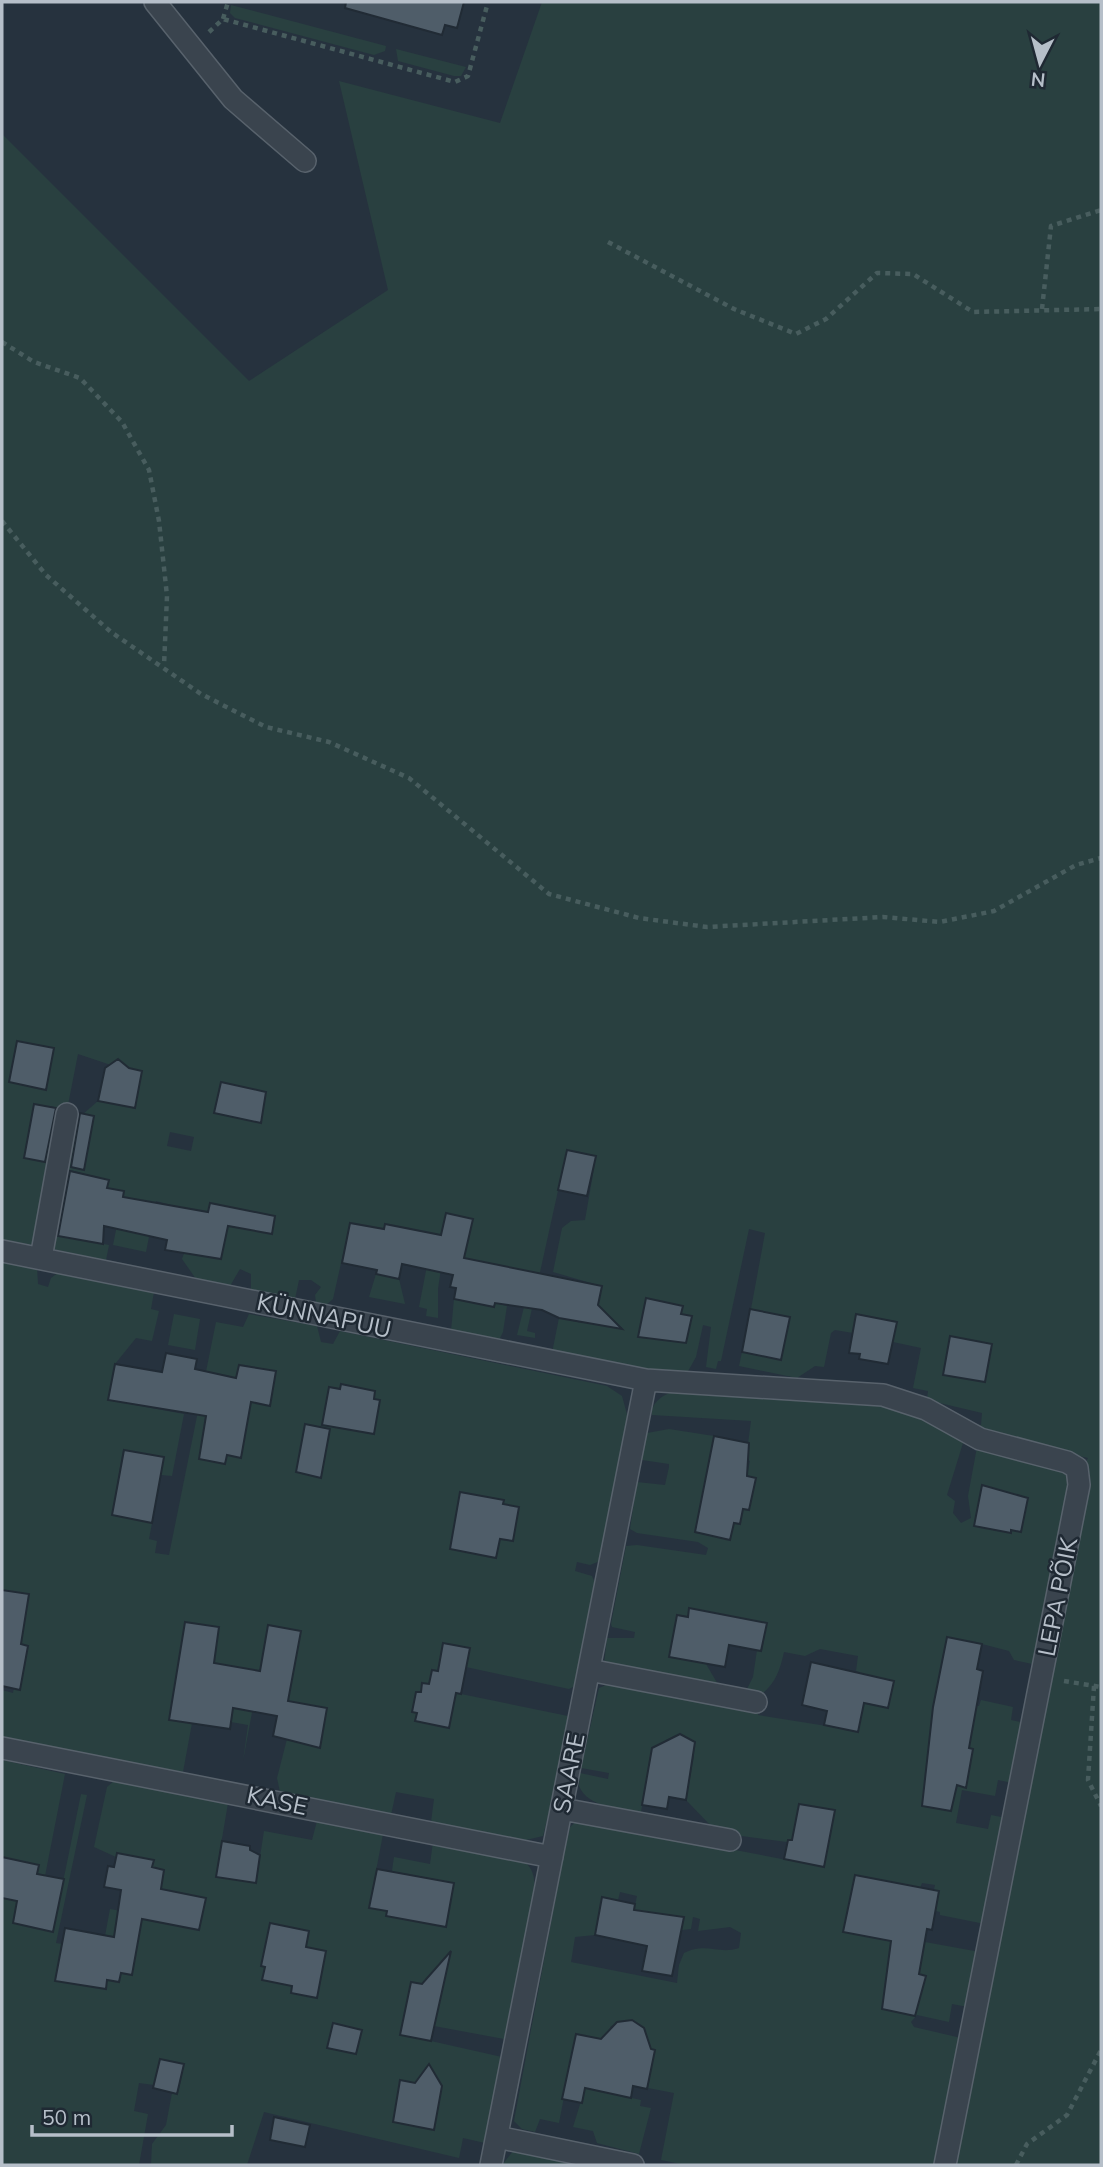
<svg xmlns="http://www.w3.org/2000/svg" width="1103" height="2167" font-family="Mulish,sans-serif">
	<style>
		.green { fill: #294040; fill-rule: evenodd }
		.building { fill: #4f5d69; stroke: #212b35; stroke-width: 2 }
		.lines { fill: none; stroke-linecap: round; stroke-linejoin: round }
		.street-casing { stroke: #58626c; stroke-width: 24 }
		.path { stroke: #485d5e; stroke-width: 4.5; stroke-dasharray: 5 5; stroke-linecap: butt }
		.street { stroke: #3a444e; stroke-width: 21 }
		.labels { text-anchor: middle; stroke-width: 5; stroke-linejoin: round; paint-order: stroke }
		.street-label { font-size: 24px; fill: #b6bfc9; stroke: #1f2933 }
	</style>
	<rect width="100%" height="100%" fill="#26323e"/>
	<!-- green -->
	<path class="green" d="M542 2H1101V2165H945L1080 1474 1088 1458 984 1433 966 1422 981 1425 982 1413 927 1400 928 1391 913 1388 921 1348 893 1342 896 1321 856 1314 853 1333 835 1330 831 1333 824 1367 815 1366 797 1378 739 1366 742 1352 781 1360 789 1317 751 1309 765 1233 749 1229 721 1361H718L716 1369 706 1367 711 1327 703 1325 696 1357 687 1373H657L552 1353 559 1318 583 1323 605 1315 597 1307 601 1286 553 1272 562 1228 571 1221 585 1220 596 1157 567 1150 527 1331 535 1333V1338L517 1335 524 1307 500 1277 501 1265 463 1258 472 1219 449 1214 438 1289V1318L426 1316 427 1309 419 1307 431 1245 409 1228 386 1224 383 1234 366 1226 350 1223 333 1299 325 1306 316 1302 315 1295 321 1287 311 1280H299L295 1299 251 1290V1274L240 1269 230 1286 196 1279 182 1259C189 1235 225 1233 234 1208L210 1203 208 1215 156 1201 146 1252 113 1245 124 1191 107 1188 108 1180 62 1168 75 1121 98 1101 125 1068 119 1061 111 1065 78 1054 67 1110 50 1106 57 1123 34 1245 2 1240V134L249 381 388 290 339 81 500 123ZM94 1116 84 1169 72 1168 71 1167ZM170 1132 194 1137 191 1151 167 1146Z
		M231 5 386 46 385 51 374 55 235 18 230 13Z
		M396 49 466 67 461 76H454L398 61Z
		M51 1231 57 1232 56 1235 109 1245 106 1260 57 1250 53 1248Z
		M2 1261 37 1268 38 1284 48 1287 51 1278 59 1272 154 1292 151 1309 159 1311 152 1341 136 1338 115 1364 108 1400 184 1414 172 1476 161 1475 164 1457 123 1450 112 1514 152 1523 149 1539 157 1541 155 1553 169 1555 216 1322 243 1327 249 1314 317 1326 321 1342 333 1344 340 1331 607 1386 622 1396 628 1418 600 1561 590 1565 577 1562 575 1571 592 1576 596 1585 575 1686 569 1689 466 1667 470 1648 444 1643 438 1671 432 1670 429 1684 423 1683 421 1692H416L412 1712 417 1713 456 1693 568 1716 559 1772 543 1836 526 1840 431 1822 434 1799 396 1792 391 1815 280 1792 277 1778 287 1739 320 1748 327 1708 281 1700 295 1665 301 1631 268 1626 243 1761 248 1725 231 1722 236 1689 214 1663 219 1627 186 1622 192 1723 183 1772 2 1738V1690L13 1693 14 1688 20 1689 28 1646 21 1644 27 1607 21 1606 6 1591 2 1594Z
		M376 1274 399 1279 405 1304 369 1297Z
		M454 1299 494 1307 495 1303 507 1306 503 1332 498 1342 451 1331Z
		M174 1314 200 1319 195 1350 168 1345Z
		M676 1391 864 1400 907 1410 956 1436 963 1443 947 1495 955 1501 953 1513 961 1523 971 1518 968 1496 977 1447 1066 1472 1071 1479 1037 1665 1014 1660 1009 1651 982 1644 943 1699 979 1706 981 1700 1013 1707 1011 1720 1025 1723 1013 1783 998 1780 995 1796 962 1790 956 1823 988 1829 991 1815 1006 1818 985 1924 940 1915V1912L936 1911 939 1892 934 1890 935 1885 922 1883 920 1888 925 1942 980 1952 968 2007 952 2004 949 2022 917 2015 911 2022 914 2027 961 2038 937 2165H685L661 2160 674 2093 648 2088 655 2050 648 2048 644 2028 632 2020 611 2026 604 2039 576 2034 559 2123 540 2119 535 2132 522 2129 514 2121 565 1848 570 1827 578 1820 824 1867 799 1804 792 1840 787 1842 734 1835 712 1827 686 1800 694 1756 679 1734 666 1740 664 1748 653 1746 641 1812C620 1808 588 1808 579 1786L580 1773 608 1779 609 1773 581 1768 599 1688 611 1683 759 1712 758 1715 858 1731 863 1710 852 1707 859 1672 856 1671 858 1656 820 1649 805 1656 784 1652C780 1670 776 1682 762 1694L746 1691 753 1677 757 1650 762 1651 767 1623 689 1609 688 1617 677 1615 719 1686 604 1665 607 1638H634L635 1632 612 1627 611 1624 626 1546 637 1545 706 1555 708 1548 698 1542 637 1533 630 1529 637 1482 665 1485 669 1467V1464L642 1460 647 1433 669 1429 714 1436 695 1533 730 1539 734 1523 740 1524 743 1509H749L756 1479 747 1476 750 1461 746 1459 751 1421 652 1415C650 1403 665 1393 676 1391ZM971 1734 969 1748 973 1749 965 1787 956 1786 951 1811 922 1806 930 1743ZM620 1892 637 1896 632 1921 668 1928 670 1915 683 1917 682 1930 691 1929 693 1917 700 1919 698 1931 730 1927 741 1933 739 1948C718 1955 707 1942 684 1953L679 1965 677 1983 571 1962 575 1937 595 1935 602 1898 618 1900Z
		M2 1760 65 1774 45 1876 37 1874 39 1865 2 1857Z
		M114 1781 228 1803 217 1868 245 1873 256 1882 264 1831 312 1840 317 1821 383 1834 369 1908 388 1910 387 1916 446 1927 454 1883 397 1872 390 1884 394 1857 430 1864 433 1842 525 1862C538 1874 534 1887 532 1903L504 2039 434 2026 431 2041 502 2057 485 2143 463 2138 459 2158 264 2112 247 2165H151L152 2144 166 2125 172 2093H178L184 2065 160 2059 154 2085 139 2083 134 2111 148 2114 139 2165H2V1898L17 1901 13 1923 53 1931 81 1794 87 1795 56 1943 62 1944 55 1980 105 1989 107 1980 119 1982 121 1973 132 1975 136 1950 105 1936 110 1909 145 1915 158 1903 164 1870 152 1867 154 1860 117 1854 116 1857 94 1847 107 1787ZM362 2030 356 2054 327 2047Z
		M585 2088 641 2100 640 2106 651 2108 639 2154 597 2143 593 2131 573 2127Z
		M514 2150 591 2165H502Z"/>
	<!-- building -->
	<path class="building" d="M346 2H464L457 28 445 25 442 35 345 8Z
		M17 1041 54 1048 46 1090 9 1082Z
		M118 1059 129 1068 142 1071 135 1108 98 1101 105 1068Z
		M221 1082 266 1092 261 1123 214 1113Z
		M34 1104 56 1108 45 1162 24 1158Z
		M80 1113 94 1116 84 1170 71 1167Z
		M567 1150 596 1156 587 1196 558 1190Z
		M70 1171 109 1180 107 1188 124 1191 123 1197 208 1212 210 1203 275 1216 272 1234 228 1226 221 1259 165 1250 167 1240 104 1226 103 1244 58 1236Z
		M446 1213 473 1219 464 1258 602 1286 598 1305 622 1329 559 1318 542 1310 495 1303 494 1307 454 1299 456 1288 450 1287 453 1275 402 1264 399 1279 376 1274 377 1270 342 1263 350 1223 384 1229 385 1224 441 1235Z
		M646 1298 683 1306 681 1314 692 1316 686 1343 638 1337Z
		M750 1309 790 1317 781 1360 742 1352Z
		M856 1314 897 1322 888 1364 859 1359 860 1354 849 1353Z
		M950 1336 992 1344 985 1382 943 1375Z
		M166 1353 197 1359 195 1369 236 1378 239 1365 276 1371 270 1406 251 1402 241 1458 227 1455 225 1464 199 1459 206 1416 108 1400 115 1364 162 1372Z
		M341 1384 375 1391 374 1399 380 1400 374 1434 322 1425 329 1387 340 1389Z
		M305 1424 330 1429 321 1478 296 1472Z
		M714 1436 749 1443 747 1476 756 1478 749 1510 743 1509 740 1524 734 1523 730 1540 695 1532Z
		M124 1450 164 1457 152 1523 112 1515Z
		M982 1485 1028 1498 1021 1532 1011 1530V1533L974 1526Z
		M460 1492 504 1500 503 1504 519 1507 513 1541 500 1539 496 1558 450 1549Z
		M2 1590 29 1594 21 1644 28 1646 20 1690 2 1686Z
		M689 1608 767 1623 761 1651 729 1645 725 1667 669 1657 677 1615 688 1617Z
		M185 1622 219 1627 214 1663 260 1671 268 1625 301 1631 288 1701 327 1708 320 1748 273 1736 277 1716 233 1708 230 1729 169 1720Z
		M947 1637 982 1644 977 1669 983 1671 969 1748 973 1749 966 1788 957 1785 951 1811 922 1806 933 1707Z
		M443 1643 470 1648 461 1694 456 1693 449 1728 415 1721 417 1713 412 1712 416 1692H421L422 1683 429 1684 432 1670 438 1671Z
		M811 1662 894 1681 888 1708 864 1703 858 1732 824 1725 827 1711 802 1705Z
		M680 1734 695 1742 686 1800 669 1797 667 1809 642 1805 652 1748Z
		M799 1804 835 1810 824 1867 784 1859 788 1840H792Z
		M222 1841 250 1846V1850L260 1855 256 1883 216 1877Z
		M117 1853 154 1860 152 1867 164 1870 161 1889 206 1898 199 1930 142 1919 132 1975 121 1973 119 1982 107 1980 106 1989 55 1981 65 1928 114 1937 121 1890 104 1887 108 1866 114 1867Z
		M2 1857 39 1865 37 1874 64 1879 53 1932 13 1923 17 1901 2 1898Z
		M377 1869 454 1883 446 1927 386 1916 387 1911 369 1908Z
		M855 1875 939 1891 932 1930 927 1929 919 1974 926 1976 915 2016 882 2009 891 1941 843 1932Z
		M602 1897 635 1904 634 1910 684 1917 672 1976 642 1971 647 1946 595 1935Z
		M270 1923 309 1931 306 1947 326 1951 317 1998 291 1993 292 1986 262 1980 265 1967 261 1966Z
		M451 1951 431 2041 400 2035 411 1982 422 1984Z
		M632 2020 644 2028 651 2049 655 2050 647 2089 633 2086 631 2098 585 2088 582 2103 562 2099 576 2034 601 2039 617 2022Z
		M333 2023 362 2030 356 2054 327 2048Z
		M160 2059 184 2064 177 2094 153 2088Z
		M429 2064 442 2086 434 2130 393 2122 400 2080 415 2083Z
		M274 2117 310 2125 305 2147 270 2140Z"/>
	<g class="lines">
		<defs>
			<path id="street" d="M155 2 233 99 305 161
				M2 1251 646 1380 883 1395 926 1409 980 1439 1067 1462 1077 1468 1079 1485 945 2165
				M41 1258 67 1114
				M589 1670 756 1702
				M2 1748 552 1857
				M562 1809 730 1840
				M497 2137 633 2165
				M491 2165 646 1380"/>
		</defs>
		<!-- street casing -->
		<use href="#street" class="street-casing"/>
		<!-- path -->
		<path class="path" d="M223 19 228 2
			M209 32 223 19 455 82 468 76 488 2
			M608 242 734 309 796 334 826 319 877 273 913 274 973 312 1101 309
			M1042 309 1051 226 1101 210
			M2 342 34 362 80 378 122 422 149 470 159 521 167 596 164 666
			M2 521 46 575 111 632 201 694 266 727 329 742 409 778 549 894 639 918 707 927 883 917 940 922 994 911 1076 865 1101 858
			M1064 1681 1101 1687
			M1094 1686 1088 1780 1101 1806
			M1016 2165 1027 2144 1067 2115 1101 2050"/>
		<!-- street -->
		<use href="#street" class="street"/>
	</g>
	<g class="labels">
		<!-- street labels -->
		<g class="street-label">
			<text transform="translate(324 1316) rotate(12)" y="8">KÜNNAPUU</text>
			<text transform="translate(1058 1597) rotate(-79)" y="8">LEPA PÕIK</text>
			<text transform="translate(569 1773) rotate(-79)" y="8">SAARE</text>
			<text transform="translate(277 1801) rotate(12)" y="8">KASE</text>
		</g>
	</g>
	<!-- border -->
	<rect width="1103" height="2167" fill="none" stroke="#b6bfc9" stroke-width="7"/>
	<!-- north arrow -->
	<g transform="translate(1040 63) rotate(186)" stroke="#1f2933" stroke-width="5" paint-order="stroke">
	<path d="M0-5L12 26L0 18L-12 26Z" fill="#b6bfc9"/>
	<text y="-10" font-size="19" font-weight="bold" text-anchor="middle" fill="#b6bfc9">N</text>
	</g>
	<!-- scale -->
	<path d="M32 2125v10h200v-10" fill="none" stroke="#b6bfc9" stroke-width="3.5"/>
	<text x="42" y="2125" font-size="21" fill="#b6bfc9" stroke="#1f2933" stroke-width="5" paint-order="stroke">50 m</text>
</svg>
